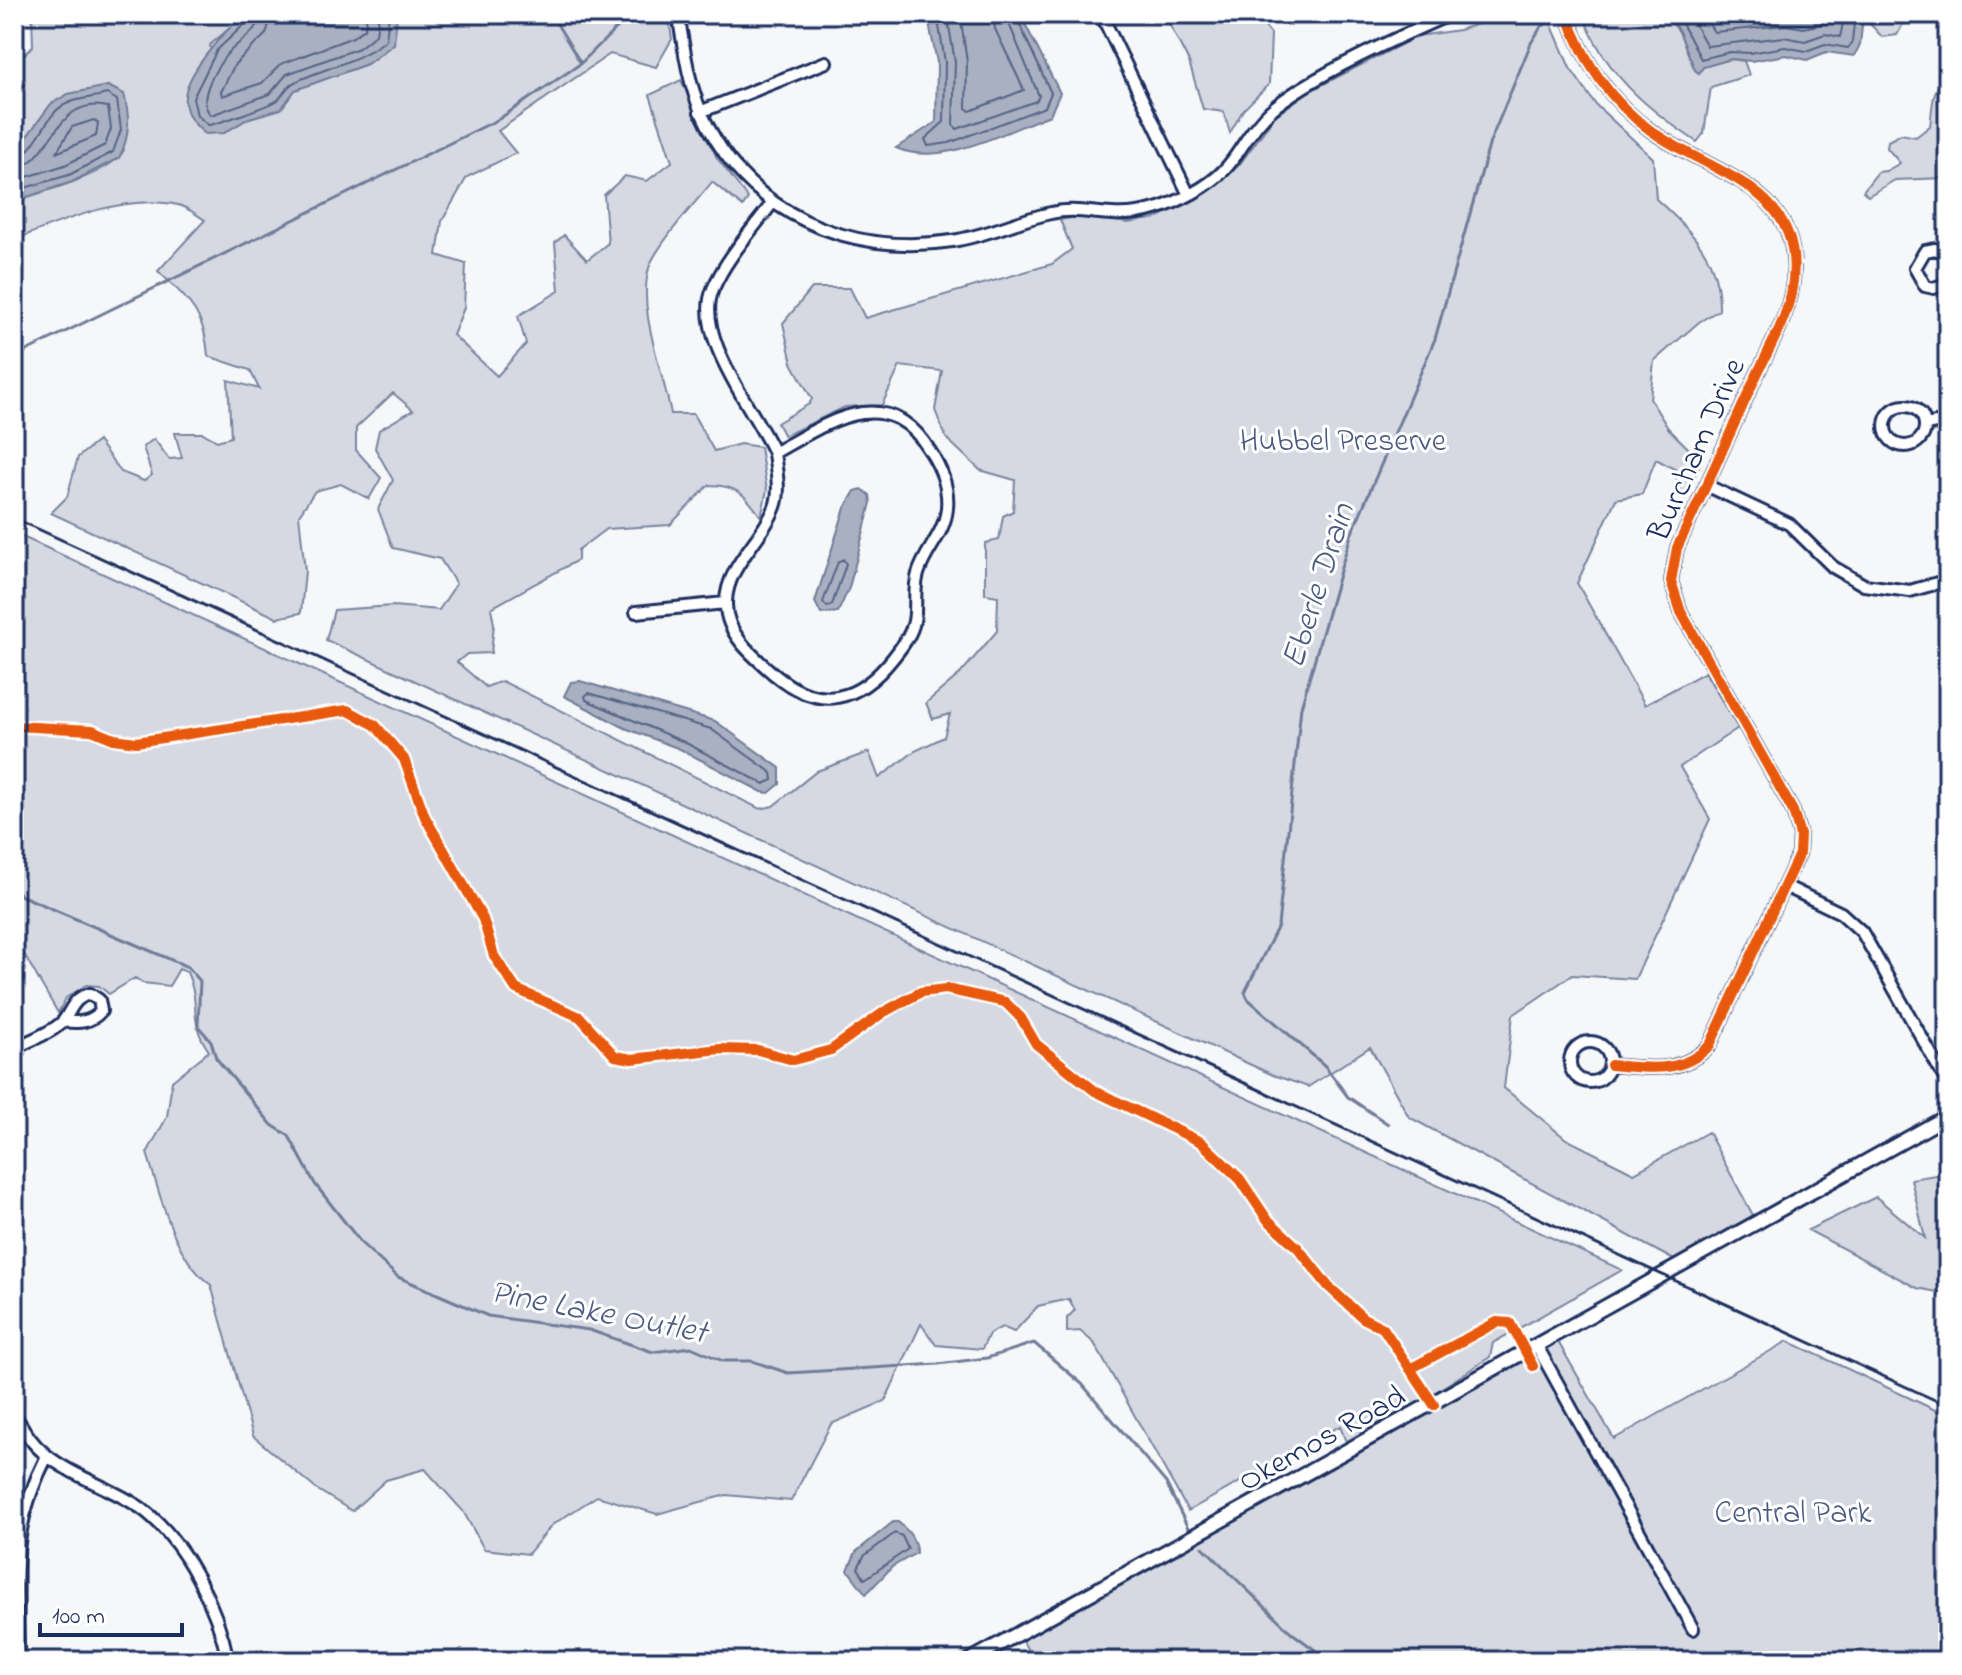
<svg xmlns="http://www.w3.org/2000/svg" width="1962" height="1675" font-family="'Indie Flower',sans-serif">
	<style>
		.green { fill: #d6d9e2; stroke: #7884a0; stroke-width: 2 }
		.water { fill: #a9b0c1; stroke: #707c99; stroke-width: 2 }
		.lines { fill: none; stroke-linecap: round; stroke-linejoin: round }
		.shore { stroke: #546386; stroke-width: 2 }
		.stream { stroke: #707c99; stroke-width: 3 }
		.minor-casing { stroke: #1b2f5e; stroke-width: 16 }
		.tertiary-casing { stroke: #1b2f5e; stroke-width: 18 }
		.minor { stroke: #fff; stroke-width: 10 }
		.tertiary { stroke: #fff; stroke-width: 12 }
		.rail { stroke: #1b2f5e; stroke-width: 3 }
		.cycleway-casing { stroke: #fff; stroke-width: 15 }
		.cycleway { stroke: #e8590c; stroke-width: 10 }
		.labels { text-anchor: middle; stroke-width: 6; stroke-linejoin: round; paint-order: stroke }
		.park-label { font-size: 32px; fill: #4a5a7f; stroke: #fff }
		.street-label { font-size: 32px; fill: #1b2f5e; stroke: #fff }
		.water-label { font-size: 34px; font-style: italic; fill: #4d5c81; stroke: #fff }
	</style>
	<rect width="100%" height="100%" fill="#f6f7f9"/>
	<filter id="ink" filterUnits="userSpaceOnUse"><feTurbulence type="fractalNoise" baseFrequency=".0125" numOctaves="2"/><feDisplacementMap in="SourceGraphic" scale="16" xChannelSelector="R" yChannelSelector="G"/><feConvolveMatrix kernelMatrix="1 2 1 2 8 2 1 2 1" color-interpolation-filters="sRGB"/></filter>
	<g filter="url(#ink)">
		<!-- green -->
		<path class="green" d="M32 14H246L210 45 224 133 249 118 281 109 295 90 367 64 396 14H668L672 39 656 67 610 54 498 131 516 153 467 177 442 221 437 255 466 264 464 308 453 335 497 376 526 344 518 316 559 291 555 243 564 235 587 260 608 243 604 195 625 176 647 181 672 162 650 95 681 80 717 158 748 198 743 207 712 182C697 201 655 247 649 268 637 310 663 370 671 414H693L714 451 740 444 760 447 767 490 761 517C746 495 737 485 709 485L670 525 606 529 578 550V560L491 608 494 624 491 653 467 654 457 662 486 687 502 681 760 809 773 806 817 771 869 752 879 778 915 751 944 737 950 714 933 719 926 703 961 673 997 631 998 596 985 594V543L999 540 1003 516 1013 511 1015 480 980 470 946 438 935 410 942 371 900 366 882 405 845 407 784 436 777 423 809 404 812 399 792 363 783 323 812 288H850L865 318 1052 264 1072 249 1060 220 1083 216 1128 223 1157 218 1220 183 1239 165 1275 116 1308 92 1418 36 1459 30 1509 14H1547L1570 68 1596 105 1653 158 1656 199C1693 232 1720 259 1719 310L1699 322 1654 361 1650 399 1668 428 1701 461 1685 498 1676 493 1678 471 1656 459 1642 494 1616 499 1577 583 1645 705 1705 672 1738 728 1680 767 1710 819 1635 979 1572 975 1513 1015 1504 1088 1566 1139 1634 1173 1708 1132 1754 1217 1674 1260 1409 1117 1370 1047 1308 1087 1273 1075 326 640 334 610 393 606 439 610 456 584 440 559 393 548 378 509 393 480 375 448 379 430 413 410 393 393 356 428V450L381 478 369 499 341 484 315 491 299 515 305 571 301 613 277 618 51 513 67 497 78 457 98 441 121 472 144 481 152 475 143 447 154 439 169 459 182 458 175 433H203L217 441 231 437 228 380 259 389 250 370 208 356C205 312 188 300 158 271L205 220C197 215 187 207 178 205 125 193 62 221 14 240V197L18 200C45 191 111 174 124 150L108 86 51 104 14 154V65L33 46Z
			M1164 14H1260L1258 18 1271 34 1269 84 1243 110 1230 133 1224 112 1203 109 1189 62Z
			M1583 14H1665L1679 31 1695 70 1699 73 1703 67 1731 59 1744 61 1749 75 1711 87 1704 133 1697 142C1646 108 1604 73 1583 14Z
			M1861 14H1922L1915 23 1903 24 1897 35 1882 37Z
			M1948 74V99L1940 137 1945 146 1941 155 1947 169 1945 178 1895 180 1868 196 1863 191 1878 172 1886 171 1900 163 1887 148 1888 141 1901 134 1916 137 1930 126C1933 105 1931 89 1948 74Z
			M14 533 1622 1270 1493 1343 1490 1357 1420 1402 1346 1442 1340 1426 1188 1511 1094 1343 1080 1331 1067 1332V1318L1075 1310 1069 1299 1038 1306 1014 1332 1002 1327 989 1334 982 1349 936 1345 921 1324 885 1401 831 1424 791 1501 726 1495 657 1514 597 1496 552 1525 528 1554 484 1549 463 1511 425 1469 386 1480 352 1511 316 1489 253 1436 211 1285C173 1257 161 1197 147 1153L167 1117 172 1081 209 1051C187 1020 202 1006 187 972L179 969 169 986 143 983 135 978 109 994 99 986 86 985 66 998 58 1013 14 937Z
			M1948 1173V1294L1917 1288 1808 1230 1876 1197 1925 1238 1911 1179Z
			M1557 1340 1614 1439 1788 1341 1948 1416V1661H1034L1022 1640Z"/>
		<!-- water -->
		<path class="water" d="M246 14H396L397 16 394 44 367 64 295 90 281 109 249 118 224 133 205 134C194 124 187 117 185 102 182 76 226 29 246 14Z
			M927 14H1020L1060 93 1050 115C1006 131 942 168 896 148L936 122 937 62Z
			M1665 14H1861L1863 17 1860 45 1854 56 1826 52 1807 60 1786 55 1751 61 1731 59 1703 67 1699 73 1695 70 1679 31Z
			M108 86 124 94C130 117 130 137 119 158L72 182 18 200 14 197V154L51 104 68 94Z
			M862 489 870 495 871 503 849 588 838 612 821 614 815 602 845 508 855 491Z
			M580 681 715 721 780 768V784L769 793 762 792 680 749 625 728 564 696 571 682Z
			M893 1522H898C908 1531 916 1538 916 1553L892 1567 866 1594 848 1570 856 1552Z"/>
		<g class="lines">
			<!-- shore -->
			<path class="shore" d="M250 14 247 22 217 50 193 98 197 115 208 125C215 125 273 104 278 100 284 94 286 86 295 82 326 67 359 62 386 40L389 14
				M260 14C258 35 235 42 224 58 214 72 196 101 211 115L270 94 287 74 359 48 376 34 379 14
				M272 14 266 34 235 64 221 92 222 96 262 83 281 64 353 37 365 28 367 14
				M937 14 945 62 944 122 925 139 928 146 949 143 1045 107 1051 93 1015 14
				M947 14 955 62 953 125 957 129 1036 101 1039 96 1005 14
				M960 14 967 62 966 108 970 111 1024 90 995 29 993 14
				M1677 14 1701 59 1730 52 1750 53 1785 47 1806 51 1825 44 1848 48 1852 42 1855 14
				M1689 14 1707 46 1784 37 1805 41 1825 34 1840 37 1845 14
				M1703 14 1714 32 1786 25 1804 28 1830 22 1833 14
				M94 120 98 123 96 136 56 153 72 127Z
				M14 158C33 155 43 123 57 110 70 98 90 99 107 94L117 100 121 130 113 152 69 175 14 191
				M14 168C51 166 54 94 108 107L111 129 105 145 65 165 14 181
				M843 559 846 564 832 605 827 607 823 602 838 562Z
				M589 693 711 729 772 773 773 780 764 784 684 742 586 700 585 696Z
				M895 1533 902 1536 908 1549 865 1579 858 1568 864 1556Z"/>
			<!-- stream -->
			<path class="stream" d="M551 14 580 62
				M1917 14 1948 23
				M14 357 499 119 580 64 631 14
				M14 887 20 895 188 967 200 981 198 1026 211 1041 216 1058 272 1125 289 1136 315 1184 362 1244 398 1277 488 1316 589 1330 653 1352 691 1347 723 1361H752L788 1373 938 1364 987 1358 1034 1343 1082 1384 1166 1483 1188 1528
				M1388 1124 1348 1097 1325 1066 1248 999 1245 992 1278 926 1301 707 1340 571 1351 535 1435 339 1490 142 1531 43 1541 27 1549 22
				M1203 1547 1292 1633 1330 1661"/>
			<defs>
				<path id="minor" d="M678 14C684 47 688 83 702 114 747 213 848 257 952 241 987 236 1018 220 1051 213 1072 208 1091 213 1112 214 1140 216 1168 207 1193 193 1240 168 1237 142 1270 111 1308 77 1403 35 1451 14
					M1101 14 1189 195
					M1567 14C1583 61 1610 101 1650 130 1712 176 1812 187 1791 294 1784 325 1766 354 1753 383 1728 438 1703 493 1677 548L1671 581 1681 612 1793 811 1800 835 1799 854 1710 1045C1682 1075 1647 1068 1611 1065
					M700 112 826 62
					M773 202C753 229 726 258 713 289 693 336 755 410 774 453 827 423 887 380 930 451 941 468 949 488 947 508 945 534 925 550 918 574 913 590 917 606 914 621 912 634 901 648 893 658 858 702 820 712 775 675 754 657 725 634 726 603 726 566 763 539 775 507 781 492 776 469 774 453
					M1948 254 1935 249 1925 251 1915 268 1925 286 1934 288 1948 283
					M1885 426a20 20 0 1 1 40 0a20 20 0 1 1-40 0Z
					M1925 425 1948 421
					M1706 485 1789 524 1833 567 1864 585 1910 591 1948 580
					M636 612 725 603
					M1785 886 1841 913 1862 932 1948 1084
					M1570 1062a20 20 0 1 1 40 0a20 20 0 1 1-40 0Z
					M14 1049C27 1041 55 1032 64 1020 72 1009 74 997 90 994L99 1000 101 1011C91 1023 78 1023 64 1021
					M1537 1346 1693 1629
					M14 1414C23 1428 31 1443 44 1453 72 1477 111 1487 141 1508 185 1540 218 1609 228 1661
					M18 1661C17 1580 8 1532 47 1456"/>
				<path id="tertiary" d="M969 1661 1948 1116"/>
			</defs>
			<!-- minor casing -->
			<use href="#minor" class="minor-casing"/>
			<!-- tertiary casing -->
			<use href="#tertiary" class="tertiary-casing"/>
			<!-- minor -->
			<use href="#minor" class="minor"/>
			<!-- tertiary -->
			<use href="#tertiary" class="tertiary"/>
			<!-- rail -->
			<path class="rail" d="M14 518 1948 1406"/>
			<defs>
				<path id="cycleway" d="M1567 14C1583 61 1610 101 1650 130 1712 176 1812 187 1791 294 1784 325 1766 354 1753 383 1728 438 1703 493 1677 548L1671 581 1681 612 1793 811 1800 835 1799 854 1710 1045C1682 1075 1647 1068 1611 1065
					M14 726 92 730 114 739 136 742 347 710 375 725 404 759 425 817 483 919 494 956 516 989 580 1017 615 1056 632 1059 720 1049 758 1050 793 1060 831 1050 884 1012 921 992 946 989 1005 1002 1021 1018 1036 1044 1095 1091 1201 1142 1240 1179 1267 1219 1298 1248 1328 1286 1363 1318 1383 1328 1434 1405
					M1410 1369 1497 1322 1510 1323 1533 1366"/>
			</defs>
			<!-- cycleway casing -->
			<use href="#cycleway" class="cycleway-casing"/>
			<!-- cycleway -->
			<use href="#cycleway" class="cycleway"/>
		</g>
	</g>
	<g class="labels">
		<!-- park labels -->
		<g class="park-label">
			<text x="1343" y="450">Hubbel Preserve</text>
			<text x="1793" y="1522">Central Park</text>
		</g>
		<!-- street labels -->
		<g class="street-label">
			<text transform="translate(1695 449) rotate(-66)" y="11">Burcham Drive</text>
			<text transform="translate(1321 1437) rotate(-29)" y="11">Okemos Road</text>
		</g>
		<!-- water labels -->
		<g class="water-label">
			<text transform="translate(1316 585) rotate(-72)" y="12">Eberle Drain</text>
			<text transform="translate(599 1310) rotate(11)" y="12">Pine Lake Outlet</text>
		</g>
	</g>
	<!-- margin -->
	<rect width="1962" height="1675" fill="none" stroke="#fff" stroke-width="48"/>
	<rect x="24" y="24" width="1914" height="1627" fill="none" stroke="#1b2f5e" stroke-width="3" filter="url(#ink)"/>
	<!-- scale -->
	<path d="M40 1623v12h142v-12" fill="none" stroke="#1b2f5e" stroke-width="4"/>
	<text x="52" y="1623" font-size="24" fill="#1b2f5e" stroke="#ffffff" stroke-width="6" paint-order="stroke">100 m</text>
</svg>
